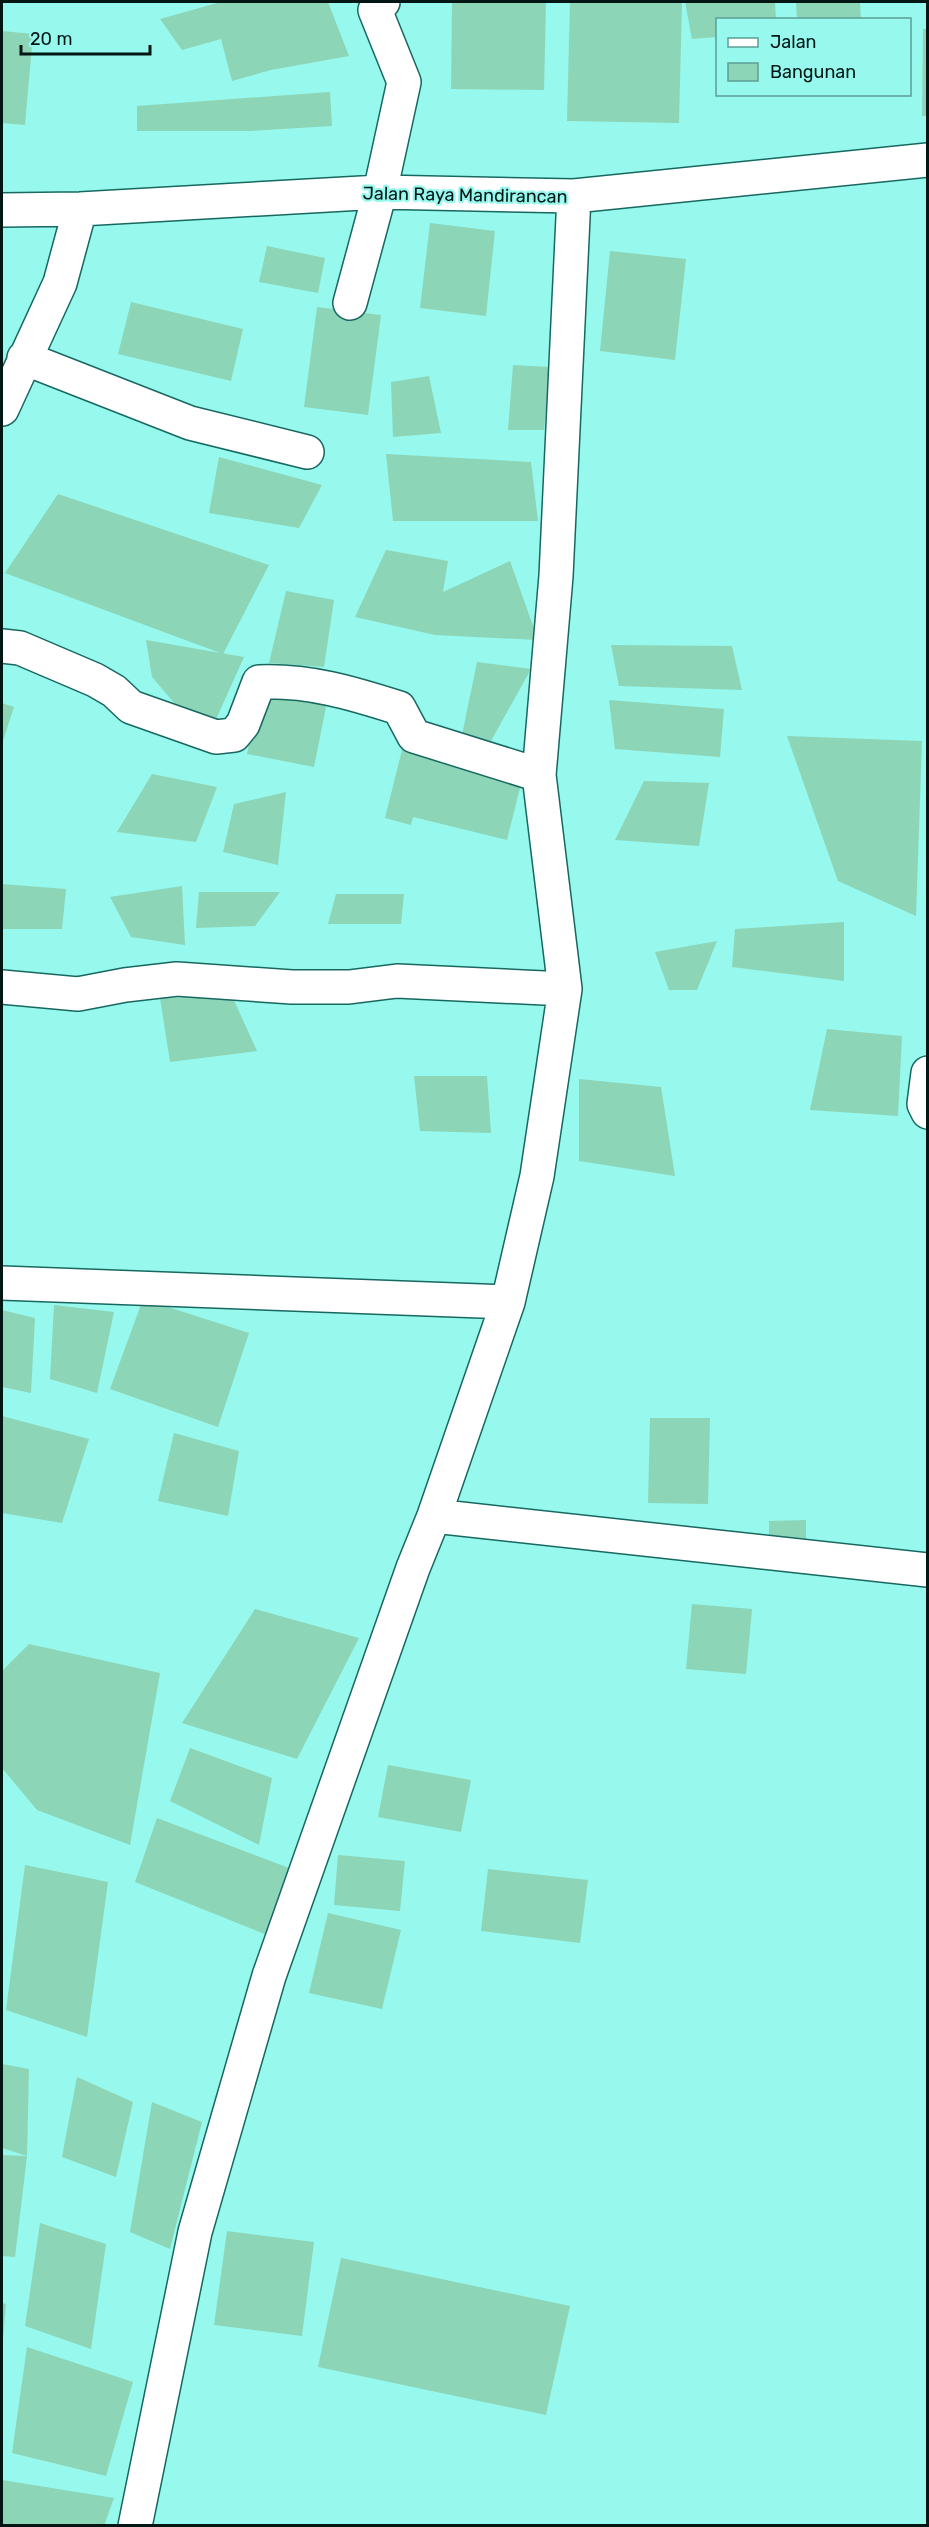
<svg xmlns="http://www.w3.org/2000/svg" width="929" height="2527" font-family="Rubik,sans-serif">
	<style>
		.building { fill: #8dd5b7 }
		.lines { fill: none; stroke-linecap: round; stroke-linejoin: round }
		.minor-casing { stroke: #176861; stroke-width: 36 }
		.minor { stroke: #fff; stroke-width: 33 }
		.labels { text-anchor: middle; stroke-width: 4.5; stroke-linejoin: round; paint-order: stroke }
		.street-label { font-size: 18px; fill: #021614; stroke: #97f8ed }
	</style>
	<rect width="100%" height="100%" fill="#97f8ed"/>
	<!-- building -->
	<path class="building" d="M221 2H328L349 56 271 70 232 81 221 39 182 50 160 19Z
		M452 2H546L544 90 451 89Z
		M570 2H682L679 123 567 121Z
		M685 2H775L776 20H718V37L692 39Z
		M796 2H860L861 20H797Z
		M923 29H928V116H922Z
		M2 31 33 34 25 125 2 123Z
		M330 92 332 126 250 131H137V106Z
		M430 223 495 231 486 316 420 308Z
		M267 246 325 258 318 293 259 282Z
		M610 251 686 259 675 360 600 351Z
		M131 302 243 329 231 381 118 354Z
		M317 307 381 315 368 415 304 407Z
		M513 365 550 367 544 430H508Z
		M429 376 441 433 393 437 391 382Z
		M386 454 531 462 538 521H393Z
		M219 457 322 485 299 528 209 513Z
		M58 494 269 565 223 654 5 573Z
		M386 550 448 561 443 592 510 561 538 640 435 635 355 617Z
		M286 591 334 600 324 667 269 663Z
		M146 640 244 657 213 726 181 711 152 677Z
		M611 645 732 646 742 690 619 686Z
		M477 662 531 669 491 741 462 735Z
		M261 684 328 697 314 767 247 754Z
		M609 700 724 709 720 757 615 749Z
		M2 703 14 707 2 744Z
		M787 736 922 741 916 916 838 881Z
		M402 750 522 780 507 840 413 817 411 825 385 818Z
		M152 774 217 787 196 842 117 832Z
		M644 781 709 783 699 846 615 840Z
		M286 792 278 865 223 852 234 804Z
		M2 884 66 889 62 929H2Z
		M182 886 185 945 131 937 110 897Z
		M199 892H280L255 926 196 928Z
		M336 894H404L401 924H328Z
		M844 922V981L732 967 735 929Z
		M717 941 697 990H669L655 952Z
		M232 996 257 1051 170 1062 160 998Z
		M827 1029 902 1036 898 1116 810 1110Z
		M414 1076H487L491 1133 420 1131Z
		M579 1079 661 1087 675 1176 579 1161Z
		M143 1299 249 1333 218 1427 110 1389Z
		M54 1305 114 1312 97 1393 50 1379Z
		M2 1310 35 1318 31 1393 2 1387Z
		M2 1416 89 1439 62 1523 2 1513Z
		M650 1418H710L708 1504 648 1503Z
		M174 1433 239 1451 228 1516 158 1501Z
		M806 1520V1571L769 1561V1521Z
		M692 1604 752 1609 746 1674 686 1669Z
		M255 1609 359 1638 297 1759 182 1723Z
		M29 1644 160 1673 130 1845 37 1810 2 1768V1671Z
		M190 1748 272 1778 259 1845 170 1801Z
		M388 1765 471 1780 461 1832 378 1817Z
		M157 1818 289 1868 267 1935 135 1882Z
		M338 1855 405 1861 400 1911 334 1905Z
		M25 1865 108 1882 87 2037 6 2010Z
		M488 1869 588 1880 580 1943 481 1931Z
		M328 1913 401 1930 382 2009 309 1993Z
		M2 2064 29 2069 27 2156 15 2257 2 2256V2155L27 2156 2 2148Z
		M77 2077 133 2102 116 2177 62 2157Z
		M152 2102 202 2122 170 2249 130 2232Z
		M40 2223 106 2244 91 2349 25 2326Z
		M227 2231 314 2242 302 2336 214 2325Z
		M341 2258 570 2306 546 2415 318 2367Z
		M2 2303 6 2304 3 2339H2Z
		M27 2347 133 2382 106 2476 12 2453Z
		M2 2480 114 2498 104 2526H2Z"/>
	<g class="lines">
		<defs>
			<path id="minor" d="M2 210 80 209 380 192 574 196 928 160
				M350 303 380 192 404 82 375 10 383 2
				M24 358 190 423 307 452
				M2 409 60 283 80 209
				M2 646 20 648 95 680 114 691 131 707 216 737 234 735 243 724 259 682C309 680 352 693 399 708L414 736 539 775
				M2 987 78 994 125 985 177 979 292 987H349L397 981 565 989
				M928 1073 924 1104 928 1112
				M2 1283 508 1302
				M434 1516 928 1570
				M135 2526 195 2232 269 1976 413 1568 434 1516 508 1302 537 1176 565 989 539 775 556 576 574 196"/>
		</defs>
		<!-- minor casing -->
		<use href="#minor" class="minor-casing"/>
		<!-- minor -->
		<use href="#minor" class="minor"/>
	</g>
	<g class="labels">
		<!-- street labels -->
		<g class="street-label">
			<text transform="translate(465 195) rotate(1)" y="6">Jalan Raya Mandirancan</text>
		</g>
	</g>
	<!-- border -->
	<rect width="929" height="2527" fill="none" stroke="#021614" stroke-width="6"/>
	<!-- legend -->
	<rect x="716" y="18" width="195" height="78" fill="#97f8ed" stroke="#5b9e96" stroke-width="1.5"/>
	<rect x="728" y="38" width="30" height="9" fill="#ffffff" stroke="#5b9e96" stroke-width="1.5"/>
	<text x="770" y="48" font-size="18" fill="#021614">Jalan</text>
	<rect x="728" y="63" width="30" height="18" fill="#8dd5b7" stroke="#5b9e96" stroke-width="1.5"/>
	<text x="770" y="78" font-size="18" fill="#021614">Bangunan</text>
	<!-- scale -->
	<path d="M21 45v9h129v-9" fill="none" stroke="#021614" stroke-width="3"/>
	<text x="30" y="45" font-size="18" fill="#021614" stroke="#97f8ed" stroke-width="4.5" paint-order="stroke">20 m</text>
</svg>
